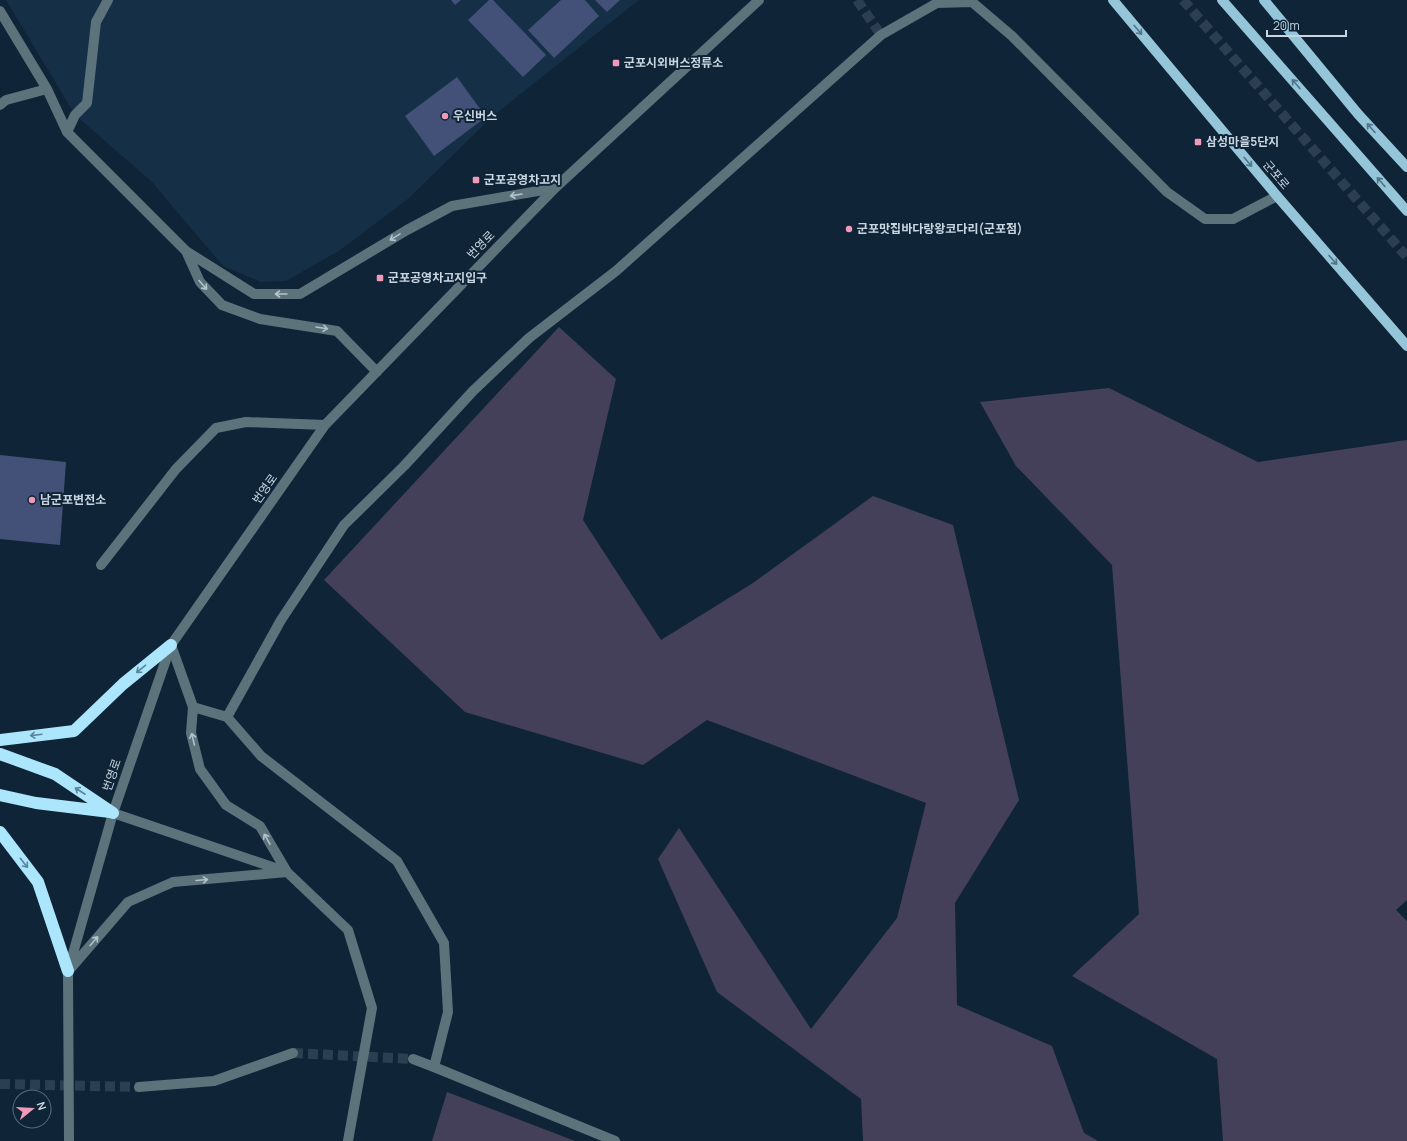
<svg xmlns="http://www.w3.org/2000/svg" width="1407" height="1141" font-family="Manrope,'Noto Sans KR',sans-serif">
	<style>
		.built { fill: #142f46 }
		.green { fill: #444059 }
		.building { fill: #435178 }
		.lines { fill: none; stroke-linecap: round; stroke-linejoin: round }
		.minor-tunnel { stroke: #2b3f50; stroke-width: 10; stroke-dasharray: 10 5; stroke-linecap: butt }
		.major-tunnel { stroke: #2b3f50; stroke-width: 10; stroke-dasharray: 10 5; stroke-linecap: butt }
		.minor { stroke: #5c737c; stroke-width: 10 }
		.major { stroke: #95c5d8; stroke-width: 10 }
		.highway { stroke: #abe6fd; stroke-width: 12 }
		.oneway { stroke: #527487 }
		.oneway2 { stroke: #b3c2ce }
		.oneway3 { stroke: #5d859a }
		.poi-dot { fill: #ef9ab8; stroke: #0f2436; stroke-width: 1.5 }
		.labels { text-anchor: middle; stroke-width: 4; stroke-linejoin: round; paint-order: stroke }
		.poi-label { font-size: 12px; font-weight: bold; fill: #c9d6e2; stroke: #0f2436; text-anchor: start }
		.street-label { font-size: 12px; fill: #c9d6e2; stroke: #0f2436 }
	</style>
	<rect width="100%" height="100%" fill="#0f2436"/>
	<!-- built -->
	<path class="built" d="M6 0H639L493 116 409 198 339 251 286 281 261 282 223 266 151 181 75 115Z"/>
	<!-- green -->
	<path class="green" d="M559 327 616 379 583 520 661 640 753 583 873 496 953 525 1019 800 955 903 957 1005 1052 1046 1084 1133 1098 1141H863L861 1099 717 992 658 859 679 828 811 1029 897 918 926 803 707 720 643 765 465 712 324 580Z
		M1109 388 1258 462 1407 440V900L1396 910 1407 921V1141H1223L1217 1059 1072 976 1139 914 1112 565 1016 466 980 402Z
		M447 1092 575 1141H432Z"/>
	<!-- building -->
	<path class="building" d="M451 0H461L455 5Z
		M489 0H493L546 55 523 77 468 20Z
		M561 0H585L599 16 554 58 528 30Z
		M595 0H620L607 12Z
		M457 77 486 117 434 156 405 116Z
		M0 455 66 462 60 545 0 539Z"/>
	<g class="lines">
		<!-- minor-tunnel -->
		<path class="minor-tunnel" d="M857 0 881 35
			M293 1053 413 1059
			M0 1084 139 1087"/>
		<!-- major-tunnel -->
		<path class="major-tunnel" d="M1183 0 1407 257"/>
		<!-- minor -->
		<path class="minor" d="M0 11 47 89
			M0 105 6 100 47 89 67 132 186 251 254 294H300L407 230 452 206 555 188
			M67 132 75 115 87 103 96 22 108 0
			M186 251 200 282 222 305 260 319 337 331 377 372
			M101 565 176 469 216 428 246 422 325 425
			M193 707 227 717
			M113 813 287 872 348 930 372 1008 348 1141
			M71 968 128 902 173 882 287 872 260 826 226 805 200 769 191 733 193 707 171 645
			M413 1059 434 1067 448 1012 444 943 397 861 261 756 227 717 281 620 344 525 404 466 473 391 529 338 616 271 881 35 937 3 972 2 1012 36 1167 192 1205 219H1233L1277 196
			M434 1067 615 1141
			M139 1087 214 1081 293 1053
			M69 1141 68 971 113 813 171 645 325 425 555 188 759 0"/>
		<!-- major -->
		<path class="major" d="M1113 0 1277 196 1407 346
			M1222 0 1407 211
			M1264 0 1358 114 1407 167"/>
		<!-- highway -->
		<path class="highway" d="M0 740 74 731 123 684 171 645
			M0 754 55 774 113 813
			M0 795 36 803 110 812
			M0 832 38 882 68 971"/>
	</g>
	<!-- one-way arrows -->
	<defs><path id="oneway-shaft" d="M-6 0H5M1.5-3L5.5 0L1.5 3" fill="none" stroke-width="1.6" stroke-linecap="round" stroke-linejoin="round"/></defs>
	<g class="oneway">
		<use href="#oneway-shaft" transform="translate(1138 30) rotate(50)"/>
		<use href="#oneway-shaft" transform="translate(1296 84) rotate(-131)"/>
		<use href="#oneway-shaft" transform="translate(1371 128) rotate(-132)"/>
		<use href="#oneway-shaft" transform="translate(1248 162) rotate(50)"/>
		<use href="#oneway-shaft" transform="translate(1381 182) rotate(-131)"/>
		<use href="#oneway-shaft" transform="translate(1333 260) rotate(49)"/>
	</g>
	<g class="oneway2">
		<use href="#oneway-shaft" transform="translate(516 195) rotate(170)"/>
		<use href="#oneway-shaft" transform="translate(395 237) rotate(149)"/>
		<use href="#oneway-shaft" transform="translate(203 285) rotate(49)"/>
		<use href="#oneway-shaft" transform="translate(281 294) rotate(180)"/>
		<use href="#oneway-shaft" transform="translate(322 328) rotate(9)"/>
		<use href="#oneway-shaft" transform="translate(193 739) rotate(-103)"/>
		<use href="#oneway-shaft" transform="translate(267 839) rotate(-120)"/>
		<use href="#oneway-shaft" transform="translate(202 880) rotate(-5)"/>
		<use href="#oneway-shaft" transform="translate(94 941) rotate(-49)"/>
	</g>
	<g class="oneway3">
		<use href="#oneway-shaft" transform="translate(141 669) rotate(141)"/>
		<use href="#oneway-shaft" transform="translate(36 735) rotate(173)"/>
		<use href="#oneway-shaft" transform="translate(80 791) rotate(-147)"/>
		<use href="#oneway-shaft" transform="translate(24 863) rotate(52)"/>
	</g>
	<!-- markers -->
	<g class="poi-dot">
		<rect x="612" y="59" width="8" height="8" rx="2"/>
		<circle cx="445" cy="116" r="4"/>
		<rect x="1194" y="138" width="8" height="8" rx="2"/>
		<rect x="472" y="176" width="8" height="8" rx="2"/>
		<circle cx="849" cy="229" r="4"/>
		<rect x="376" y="274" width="8" height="8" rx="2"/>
		<circle cx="32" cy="500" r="4"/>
	</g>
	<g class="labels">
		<!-- poi labels -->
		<g class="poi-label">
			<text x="624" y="67">군포시외버스정류소</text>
			<text x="453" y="120">우신버스</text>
			<text x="1206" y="146">삼성마을5단지</text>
			<text x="484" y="184">군포공영차고지</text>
			<text x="857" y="233">군포맛집바다랑왕코다리(군포점)</text>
			<text x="388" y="282">군포공영차고지입구</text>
			<text x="40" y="504">남군포변전소</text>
		</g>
		<!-- street labels -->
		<g class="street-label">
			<text transform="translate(1276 175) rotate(50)" y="4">군포로</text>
			<text transform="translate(481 245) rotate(-46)" y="4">번영로</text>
			<text transform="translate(265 489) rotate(-55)" y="4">번영로</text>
			<text transform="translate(112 775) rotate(-71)" y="4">번영로</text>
		</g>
	</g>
	<!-- north arrow -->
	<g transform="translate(32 1109) rotate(72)"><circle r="19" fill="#0f2436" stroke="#596b7b"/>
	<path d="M0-3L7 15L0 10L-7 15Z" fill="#ef9ab8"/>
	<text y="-6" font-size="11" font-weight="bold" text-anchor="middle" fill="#c9d6e2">N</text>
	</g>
	<!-- scale -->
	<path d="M1267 30v6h79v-6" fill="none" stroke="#c9d6e2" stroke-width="2"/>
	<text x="1273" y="30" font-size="12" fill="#c9d6e2" stroke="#0f2436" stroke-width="3" paint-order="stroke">20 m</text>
</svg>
